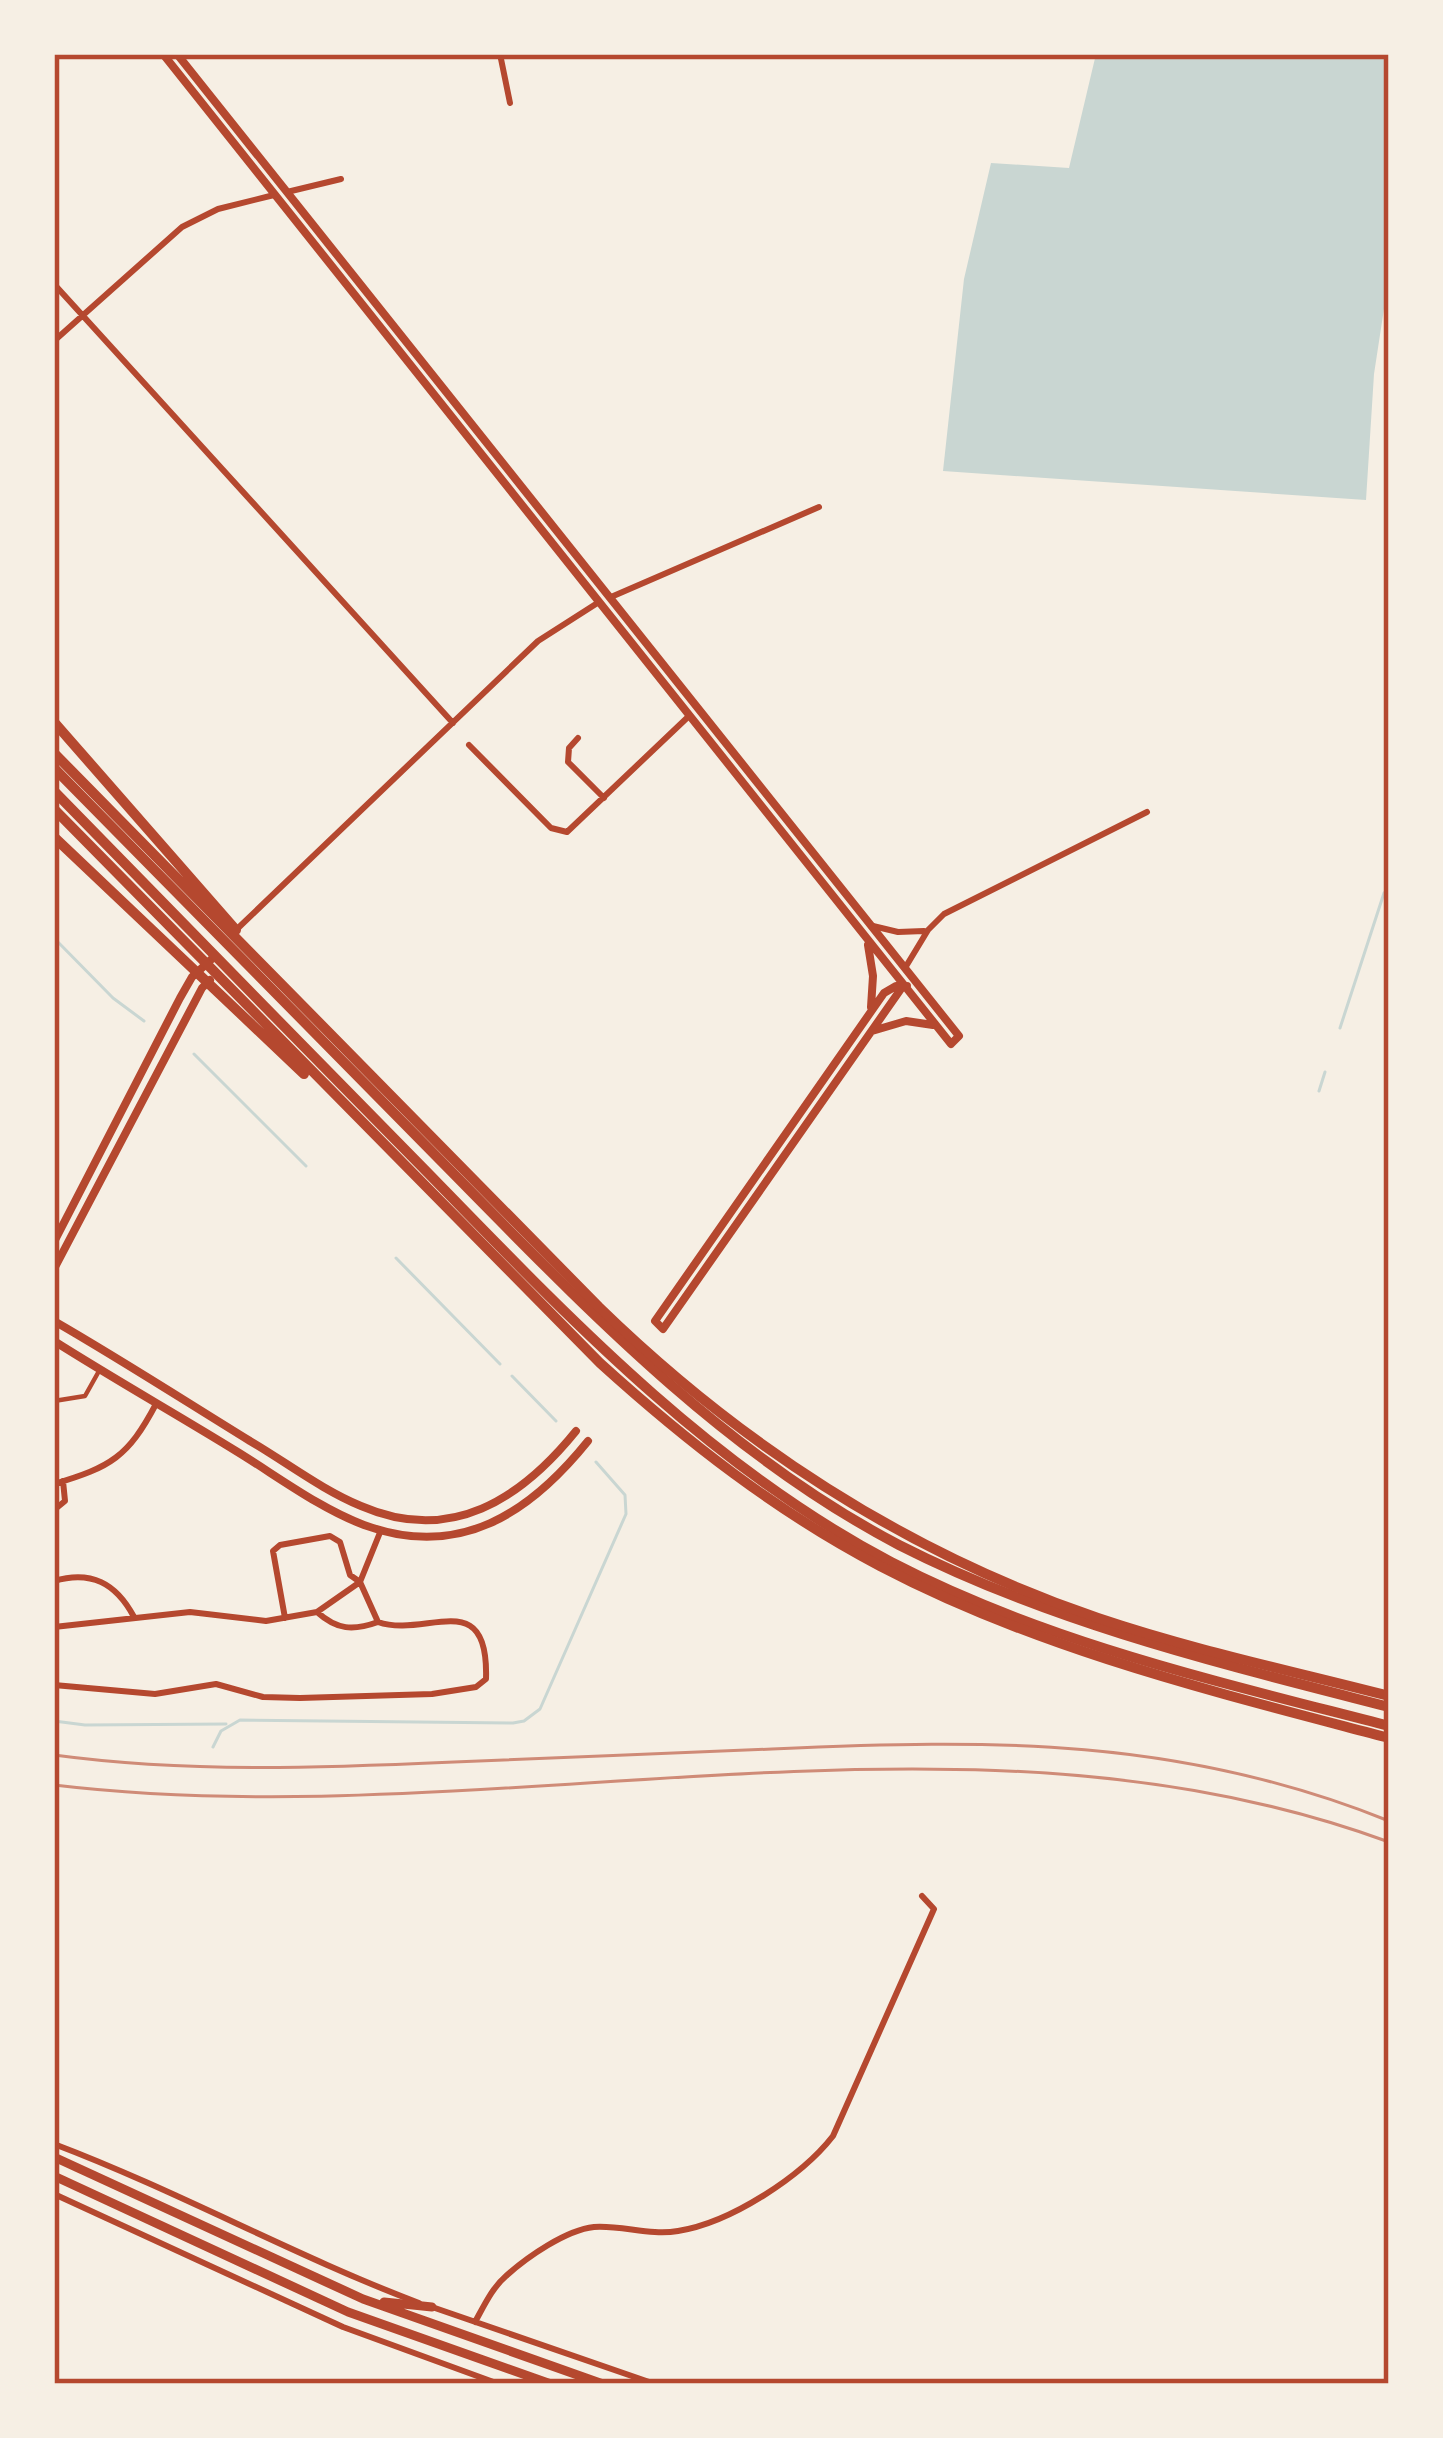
<svg xmlns="http://www.w3.org/2000/svg" width="1443" height="2438" font-family="'Fira Sans Condensed',sans-serif">
	<style>
		.water { fill: #c9d6d2 }
		.lines { fill: none; stroke-linecap: round; stroke-linejoin: round }
		.stream { stroke: #c9d6d2; stroke-width: 3 }
		.pedestrian { stroke: #b5482f; stroke-width: 4.5 }
		.minor { stroke: #b5482f; stroke-width: 6 }
		.tertiary { stroke: #b5482f; stroke-width: 8 }
		.primary { stroke: #b5482f; stroke-width: 9 }
		.trunk { stroke: #b5482f; stroke-width: 10 }
		.motorway { stroke: #b5482f; stroke-width: 10 }
		.rail { stroke: #cf8b77; stroke-width: 3 }
		.neatline { fill: none; stroke: #b5482f; stroke-width: 4.5 }
	</style>
	<rect width="100%" height="100%" fill="#f6efe4"/>
	<!-- water -->
	<path class="water" d="M1096 54H1389V276L1374 374 1366 500 943 471 964 279 991 163 1069 168Z"/>
	<g class="lines">
		<!-- stream -->
		<path class="stream" d="M54 938 113 998 144 1021
			M1340 1028 1384 893 1389 889
			M194 1054 306 1166
			M1319 1091 1325 1072
			M396 1258 500 1364
			M512 1376 556 1421
			M54 1721 85 1725 226 1724
			M213 1747 221 1731 240 1720 513 1723 524 1721 540 1709 626 1514 625 1495 596 1462"/>
		<!-- pedestrian -->
		<path class="pedestrian" d="M54 1401 85 1396 99 1371"/>
		<!-- minor -->
		<path class="minor" d="M500 54 510 103
			M287 192 341 179
			M54 284 453 723
			M54 341 182 227 218 209 274 195
			M611 597 819 507
			M578 738 569 748 568 762 604 798
			M469 745 551 828 567 832 689 716
			M873 926 898 932 924 931
			M236 930 538 641 599 602
			M905 968 928 930 944 914 1147 812
			M54 1484C111 1467 128 1457 156 1404
			M54 1510 65 1501 63 1481
			M54 1581C91 1570 116 1583 134 1617
			M317 1612C337 1630 353 1631 378 1622
			M54 1627 190 1612 266 1621 317 1612 360 1582 381 1530
			M54 1685 155 1694 216 1684 263 1697 300 1698 432 1694 476 1687 486 1679C489 1584 426 1639 378 1622L360 1582 350 1575 340 1542 330 1536 280 1545 273 1551 285 1618
			M54 2144C178 2191 295 2256 419 2303
			M54 2194 343 2327 499 2384
			M432 2307 655 2384
			M475 2322C484 2306 492 2288 506 2276 527 2257 566 2230 594 2227 622 2225 650 2236 678 2231 730 2223 801 2177 833 2136L934 1909 922 1896"/>
		<!-- tertiary -->
		<path class="tertiary" d="M163 54 951 1044 959 1036 177 54
			M868 945 873 976 871 1007
			M872 1031 906 1021 933 1025
			M54 1242 180 998 192 977 215 956
			M54 1269 202 988 210 980
			M54 1321C120 1359 185 1401 250 1441 286 1462 322 1490 361 1506 451 1545 521 1499 576 1431
			M663 1329 655 1321 884 993 896 986H907
			M663 1329 903 986
			M54 1341C114 1379 176 1414 236 1451 277 1476 319 1508 364 1525 460 1560 530 1513 588 1441"/>
		<!-- primary -->
		<path class="primary" d="M54 2157 363 2299 603 2384
			M54 2176 348 2312 551 2384
			M384 2302 432 2307"/>
		<!-- trunk -->
		<path class="trunk" d="M54 768C183 899 313 1031 442 1162 582 1304 720 1451 899 1545 1054 1624 1222 1664 1389 1707
			M54 791C179 919 303 1046 428 1173 570 1319 709 1466 891 1562 1047 1643 1220 1682 1389 1726"/>
		<!-- motorway -->
		<path class="motorway" d="M54 722 236 930
			M54 753 599 1307C743 1447 907 1553 1098 1618 1193 1650 1292 1671 1389 1696
			M54 809 600 1363C686 1441 777 1512 880 1566 1040 1650 1215 1692 1389 1738
			M54 837 304 1074"/>
		<!-- rail -->
		<path class="rail" d="M54 1755C187 1773 320 1768 454 1762 560 1758 666 1753 772 1749 991 1739 1181 1737 1389 1821
			M54 1785C496 1838 962 1685 1389 1842"/>
	</g>
	<!-- border -->
	<rect width="1443" height="2438" fill="none" stroke="#f6efe4" stroke-width="114"/>
	<rect x="57" y="57" width="1329" height="2324" class="neatline"/>
</svg>
